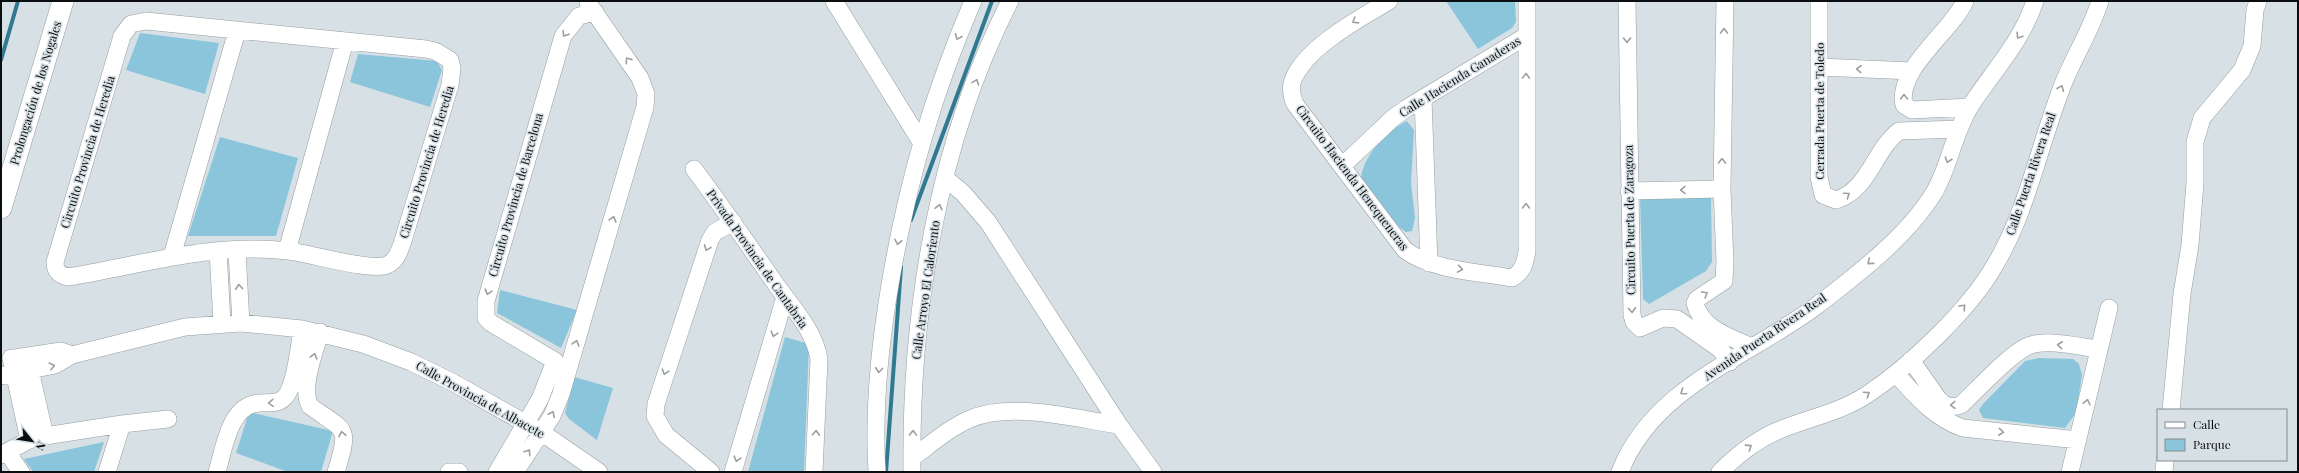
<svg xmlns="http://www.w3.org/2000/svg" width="2299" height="473" font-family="'Playfair Display',serif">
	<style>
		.green { fill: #8ac5dc }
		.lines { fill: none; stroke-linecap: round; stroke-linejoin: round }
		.stream { stroke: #317991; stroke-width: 4 }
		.minor-casing { stroke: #959ea1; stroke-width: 18 }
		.major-casing { stroke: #959ea1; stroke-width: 22 }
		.minor { stroke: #fff; stroke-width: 17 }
		.major { stroke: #fff; stroke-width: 21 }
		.oneway { stroke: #9d9f9f }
		.labels { text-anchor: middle; stroke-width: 3; stroke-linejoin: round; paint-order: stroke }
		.street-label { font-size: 12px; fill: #0b0e10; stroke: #d7e0e4 }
	</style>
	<rect width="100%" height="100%" fill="#d7e0e4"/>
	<!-- green -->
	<path class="green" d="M1446 1H1515L1516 22 1512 28 1478 49Z
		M140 33 219 43 205 94 126 70Z
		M358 54 437 61 442 70 430 107 350 82Z
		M1407 121 1414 130 1411 183 1415 218 1412 231 1406 232 1399 227 1361 178C1364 155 1386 131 1407 121Z
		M220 137 298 158 276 236H188Z
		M1711 196 1712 262 1706 271 1649 304 1643 299 1640 197Z
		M500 290 577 310 561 348 497 313Z
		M785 337 809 344 804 472H748Z
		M2039 358 2073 359 2079 364 2082 375 2076 413 2065 428 1983 418 1979 410 1983 404 2025 361Z
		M574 377 613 388 597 440 569 419 565 413Z
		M249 412 333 431 321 472H288L236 453Z
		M104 442 94 472H33L24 459Z"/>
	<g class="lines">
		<!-- stream -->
		<path class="stream" d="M1 60 18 1
			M911 220 992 1
			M886 472 901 267"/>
		<defs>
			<path id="minor" d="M834 1 921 142
				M1389 1C1360 18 1305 48 1293 80 1290 88 1292 97 1295 104L1405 250C1431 270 1479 272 1512 278 1523 272 1525 263 1527 251V1
				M1627 1 1632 315 1634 322 1640 328 1663 318 1677 319 1720 349 1730 362
				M1725 1 1722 189 1725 262 1724 281 1697 299 1695 303C1701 329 1730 337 1752 347
				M1819 1V177L1823 195 1836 200C1869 190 1874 150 1899 131L1959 129
				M1965 1C1952 31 1896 69 1904 105L1912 110 1970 107
				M146 21 426 49 435 51 450 60 452 68 450 85 402 244C399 252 396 261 387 265 371 272 309 253 288 251 212 242 142 265 68 277 59 275 55 271 55 262L122 36 131 24Z
				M1820 67 1912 71
				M1423 98 1429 263
				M1342 166 1393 118 1407 108 1526 36
				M694 169C723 208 750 247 777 286 793 308 815 332 819 359L814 472
				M945 178 963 193 988 222 1119 425 1153 472
				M1629 191 1722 189
				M218 251 222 323
				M237 251 241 323
				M287 251 345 41
				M172 256 237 31
				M320 332C315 351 300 388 310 406 345 432 351 424 336 472
				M27 357 45 436
				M11 358 29 440
				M15 358 61 351 72 355
				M1911 360 1939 400C1946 407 1952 408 1961 405 1977 390 2013 350 2031 345 2048 339 2081 347 2099 349
				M1896 374C1916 396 1934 418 1963 428L2078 440
				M1 376 55 365 72 355 185 327 241 323 302 329 363 344 411 362 452 382 541 432 599 472
				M2171 410 2182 294 2190 245 2195 183V142L2202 118 2242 70 2252 46 2255 10 2258 1
				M7 452 21 472
				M1 455 29 440 45 436 122 424 168 419
				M912 458C931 444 949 428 970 419 1011 401 1076 419 1119 425
				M107 472 122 424
				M217 472C224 449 229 405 259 403 268 402 278 405 285 397 296 385 299 346 302 329
				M449 472H459
				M497 472 540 399 555 361 491 323 486 318V301L563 36 579 16 595 12
				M515 472 552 416 561 394 645 107 646 94 640 78 588 3
				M711 472 666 435 655 416 656 404 710 240 715 232 733 222
				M733 472 785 297
				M877 472C873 408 880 342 891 279 908 180 933 94 973 1
				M912 472C910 313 937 144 1010 1
				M1620 472C1653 386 1751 356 1819 304 1859 273 1909 235 1935 191 1950 164 1954 132 1971 105 1994 70 2022 41 2035 1
				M1720 472C1738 454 1759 438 1782 429 1812 417 1841 412 1868 394 1910 366 1970 309 1995 265 2026 213 2038 151 2059 95 2070 62 2090 34 2100 1
				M2070 472 2109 308
				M2164 472 2165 460"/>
			<path id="major" d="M1 208 63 1"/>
		</defs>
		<!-- minor casing -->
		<use href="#minor" class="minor-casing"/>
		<!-- major casing -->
		<use href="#major" class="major-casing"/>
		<!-- minor -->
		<use href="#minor" class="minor"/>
		<!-- major -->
		<use href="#major" class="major"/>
	</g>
	<!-- one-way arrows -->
	<defs><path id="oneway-chevron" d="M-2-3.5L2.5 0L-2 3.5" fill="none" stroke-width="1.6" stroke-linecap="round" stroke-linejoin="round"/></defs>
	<g class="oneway">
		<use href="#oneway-chevron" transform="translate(1355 21) rotate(148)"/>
		<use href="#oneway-chevron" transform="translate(1724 31) rotate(-89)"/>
		<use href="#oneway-chevron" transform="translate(565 34) rotate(122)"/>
		<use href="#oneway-chevron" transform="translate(2019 36) rotate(123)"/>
		<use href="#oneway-chevron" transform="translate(958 37) rotate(112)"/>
		<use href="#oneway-chevron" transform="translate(1627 40) rotate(89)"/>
		<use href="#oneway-chevron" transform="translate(628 60) rotate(-125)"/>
		<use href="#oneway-chevron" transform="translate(1859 69) rotate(-177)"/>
		<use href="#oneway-chevron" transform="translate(1526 76) rotate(-90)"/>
		<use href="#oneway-chevron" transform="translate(976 82) rotate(-70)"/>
		<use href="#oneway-chevron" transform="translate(2061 88) rotate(-68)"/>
		<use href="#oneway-chevron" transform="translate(1904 97) rotate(-90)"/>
		<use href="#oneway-chevron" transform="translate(1948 160) rotate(109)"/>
		<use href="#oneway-chevron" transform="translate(1722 161) rotate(-89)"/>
		<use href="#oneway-chevron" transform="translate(1683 190) rotate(179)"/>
		<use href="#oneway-chevron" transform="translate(1847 195) rotate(-35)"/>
		<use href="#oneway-chevron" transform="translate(1526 206) rotate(-90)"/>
		<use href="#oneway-chevron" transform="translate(939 207) rotate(-77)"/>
		<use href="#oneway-chevron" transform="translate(613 219) rotate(-74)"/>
		<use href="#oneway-chevron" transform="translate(898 242) rotate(100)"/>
		<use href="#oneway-chevron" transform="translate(707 248) rotate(112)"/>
		<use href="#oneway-chevron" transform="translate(1870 262) rotate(140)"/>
		<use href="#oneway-chevron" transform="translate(1460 269) rotate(10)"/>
		<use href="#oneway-chevron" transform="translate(239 287) rotate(-94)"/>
		<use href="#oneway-chevron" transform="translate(488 292) rotate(106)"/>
		<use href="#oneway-chevron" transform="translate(1705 294) rotate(-31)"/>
		<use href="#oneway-chevron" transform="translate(1963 307) rotate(-47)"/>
		<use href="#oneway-chevron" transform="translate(1632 310) rotate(86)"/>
		<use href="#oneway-chevron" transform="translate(774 334) rotate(107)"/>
		<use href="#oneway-chevron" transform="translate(576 343) rotate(-74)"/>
		<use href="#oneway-chevron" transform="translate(2060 345) rotate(-174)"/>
		<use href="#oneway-chevron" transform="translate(314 356) rotate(-75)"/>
		<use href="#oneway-chevron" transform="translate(52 366) rotate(-14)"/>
		<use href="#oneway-chevron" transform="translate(879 370) rotate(95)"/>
		<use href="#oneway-chevron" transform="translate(665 372) rotate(108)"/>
		<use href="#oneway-chevron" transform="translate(1683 392) rotate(145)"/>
		<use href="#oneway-chevron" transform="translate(1867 394) rotate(-34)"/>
		<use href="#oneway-chevron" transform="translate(2087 402) rotate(-77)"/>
		<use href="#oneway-chevron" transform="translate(271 403) rotate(176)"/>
		<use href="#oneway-chevron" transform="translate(1953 405) rotate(179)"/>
		<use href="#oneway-chevron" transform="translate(552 414) rotate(-64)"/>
		<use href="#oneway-chevron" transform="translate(2001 432) rotate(6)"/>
		<use href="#oneway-chevron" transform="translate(816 433) rotate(-87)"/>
		<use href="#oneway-chevron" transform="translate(913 433) rotate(-88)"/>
		<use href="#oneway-chevron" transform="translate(342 434) rotate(-102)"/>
		<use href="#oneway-chevron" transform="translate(1749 447) rotate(-33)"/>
		<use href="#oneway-chevron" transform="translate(528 452) rotate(-56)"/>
		<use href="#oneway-chevron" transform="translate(737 459) rotate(106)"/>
	</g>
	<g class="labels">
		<!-- street labels -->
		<g class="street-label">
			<text transform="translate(1460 77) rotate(-32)" y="4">Calle Hacienda Ganaderas</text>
			<text transform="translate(36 93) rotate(-73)" y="4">Prolongación de los Nogales</text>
			<text transform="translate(1820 111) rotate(-90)" y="4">Cerrada Puerta de Toledo</text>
			<text transform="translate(88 152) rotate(-73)" y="4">Circuito Provincia de Heredia</text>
			<text transform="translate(427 162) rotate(-73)" y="4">Circuito Provincia de Heredia</text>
			<text transform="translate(2031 174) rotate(-71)" y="4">Calle Puerta Rivera Real</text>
			<text transform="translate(1352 178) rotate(53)" y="4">Circuito Hacienda Henequeneras</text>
			<text transform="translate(516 195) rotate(-74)" y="4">Circuito Provincia de Barcelona</text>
			<text transform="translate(1630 220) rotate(-91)" y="4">Circuito Puerta de Zaragoza</text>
			<text transform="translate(757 259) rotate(55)" y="4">Privada Provincia de Cantabria</text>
			<text transform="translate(926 290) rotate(-82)" y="4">Calle Arroyo El Caloriento</text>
			<text transform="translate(1765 337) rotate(-34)" y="4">Avenida Puerta Rivera Real</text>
			<text transform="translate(480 400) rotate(29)" y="4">Calle Provincia de Albacete</text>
		</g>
	</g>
	<!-- border -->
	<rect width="2299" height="473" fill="none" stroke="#0b0e10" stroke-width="4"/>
	<!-- legend -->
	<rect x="2157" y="409" width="130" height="52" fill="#d7e0e4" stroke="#858c8f"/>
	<rect x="2165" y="422" width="20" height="6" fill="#ffffff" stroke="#858c8f"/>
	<text x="2193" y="429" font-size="12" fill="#0b0e10">Calle</text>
	<rect x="2165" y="439" width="20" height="12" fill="#8ac5dc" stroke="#858c8f"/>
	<text x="2193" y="449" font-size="12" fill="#0b0e10">Parque</text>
	<!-- north arrow -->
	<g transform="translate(32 441) rotate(120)" stroke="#d7e0e4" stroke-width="3" paint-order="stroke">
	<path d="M0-3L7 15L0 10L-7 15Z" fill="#0b0e10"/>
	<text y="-6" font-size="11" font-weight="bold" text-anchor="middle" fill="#0b0e10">N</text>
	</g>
</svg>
